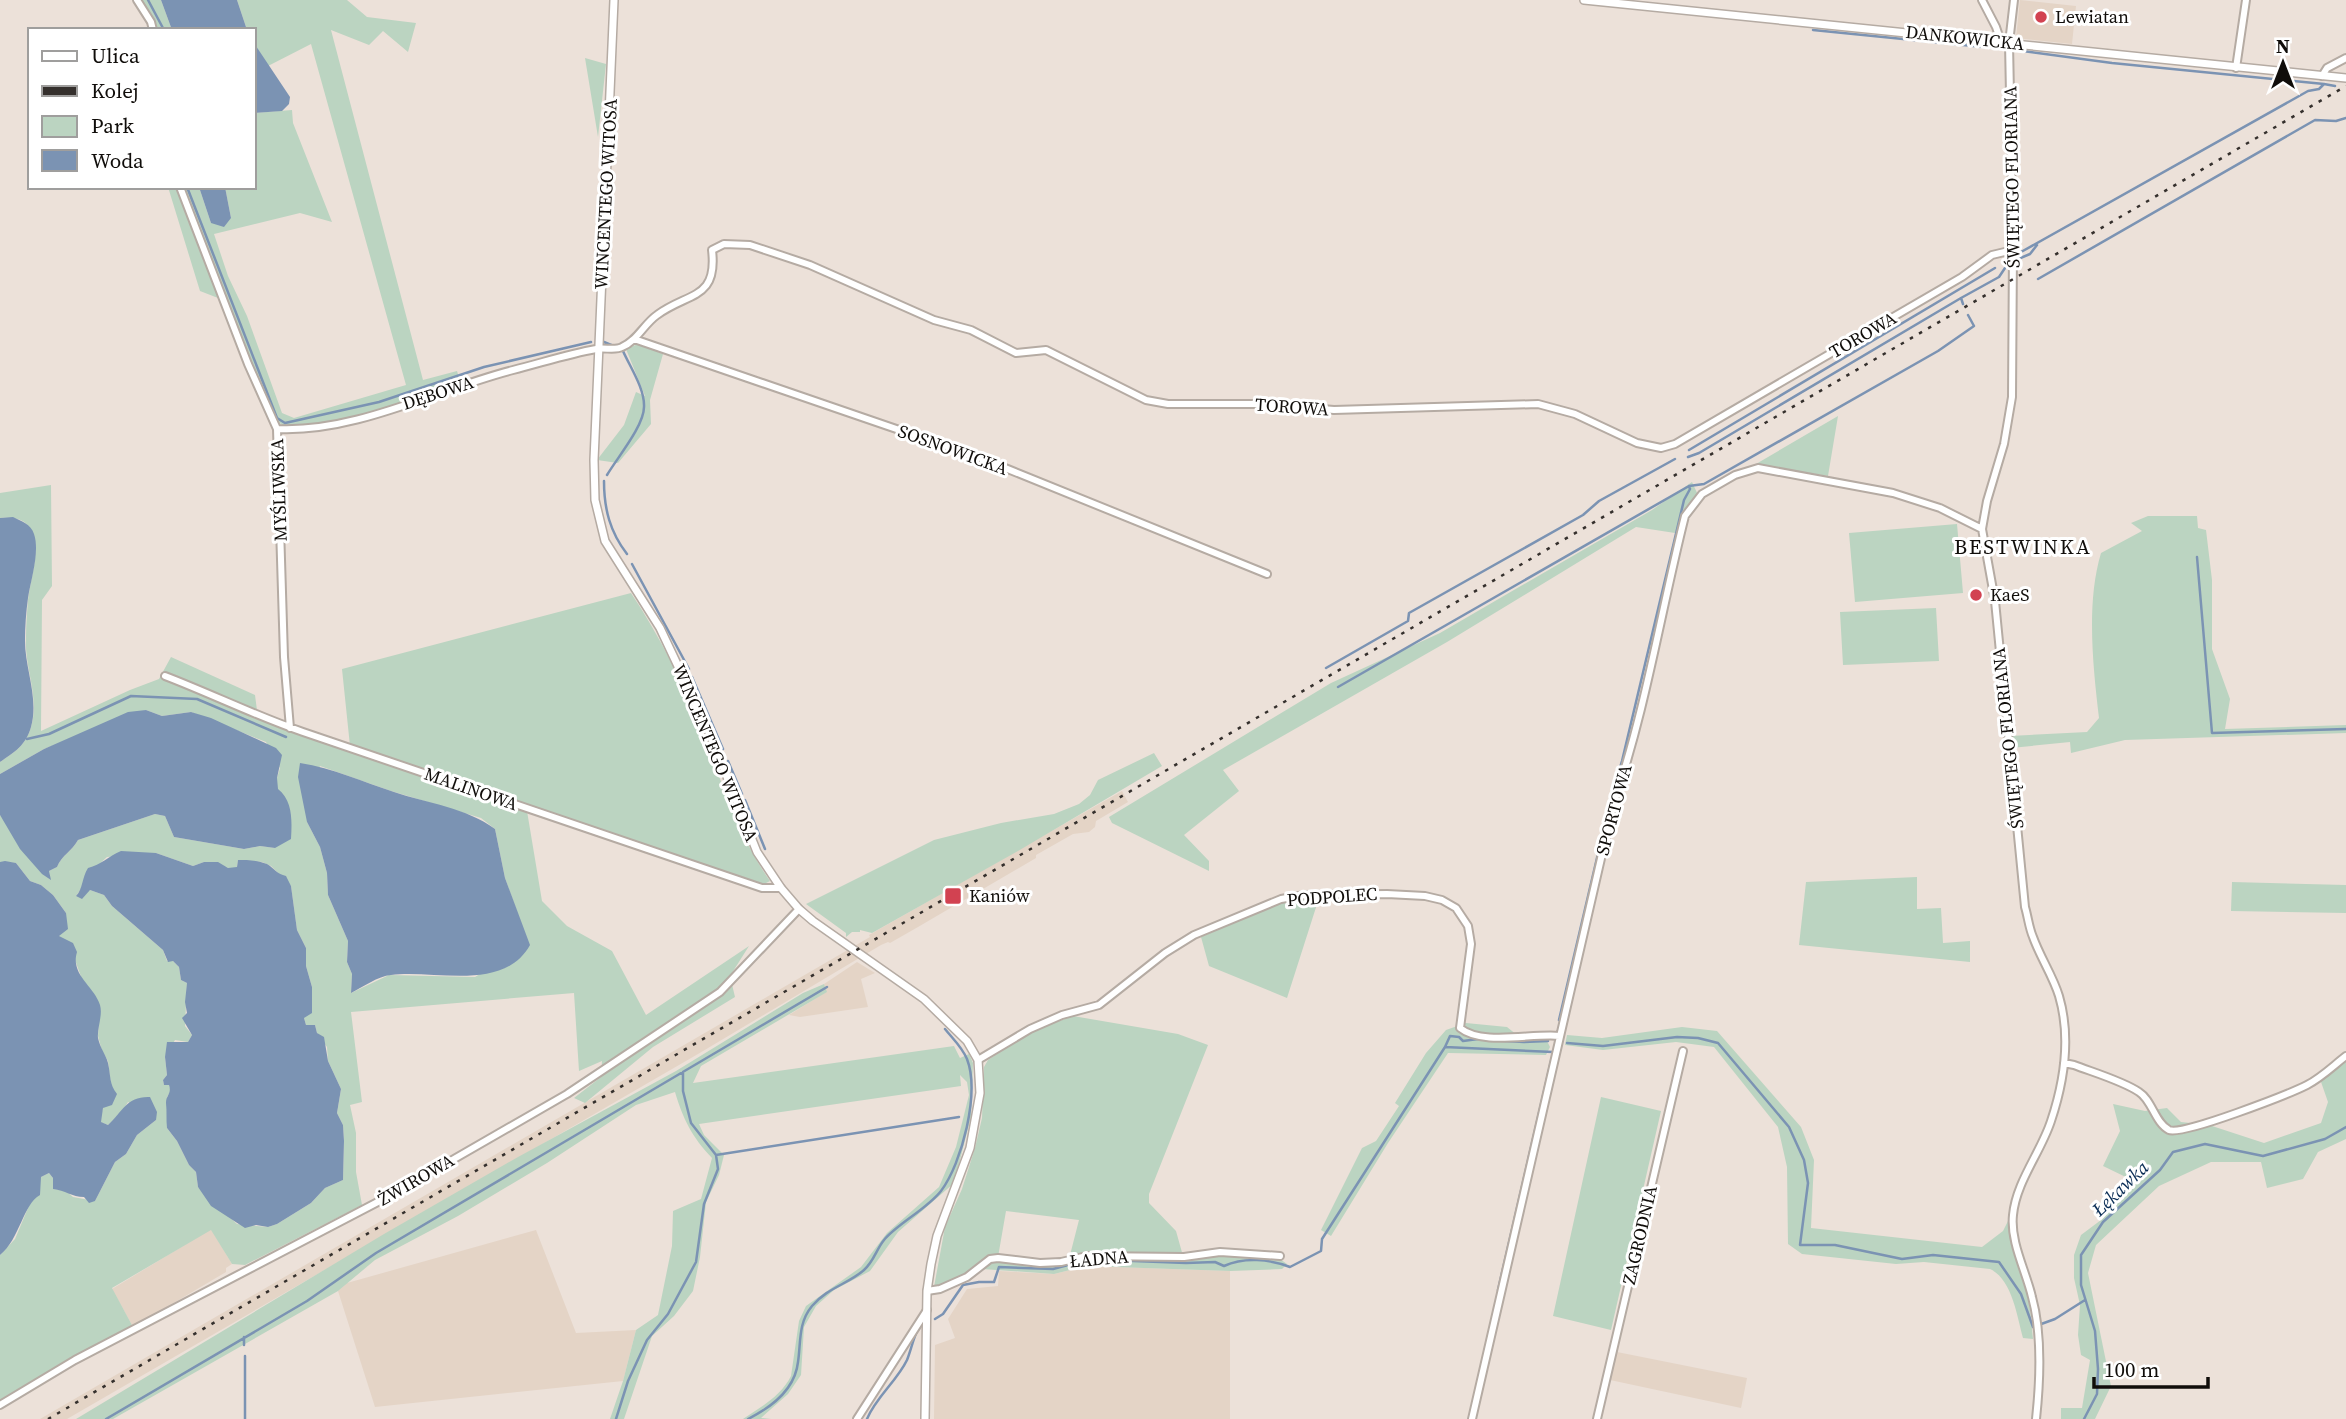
<svg xmlns="http://www.w3.org/2000/svg" width="2346" height="1419" font-family="'Source Serif 4',serif">
	<style>
		.built { fill: #e4d4c6 }
		.green { fill: #bbd4c1; fill-rule: evenodd }
		.water { fill: #7b93b3 }
		.lines { fill: none; stroke-linecap: round; stroke-linejoin: round }
		.stream { stroke: #7b93b3; stroke-width: 2.5 }
		.minor-casing { stroke: #b5aba3; stroke-width: 10 }
		.tertiary-casing { stroke: #b5aba3; stroke-width: 10 }
		.minor { stroke: #fff; stroke-width: 6 }
		.tertiary { stroke: #fff; stroke-width: 7 }
		.rail { stroke: #35302d; stroke-width: 2.5; stroke-dasharray: 3.5 7; stroke-linecap: butt }
		.poi-dot { fill: #d24251; stroke: #fff; stroke-width: 2.5 }
		.labels { text-anchor: middle; stroke-width: 6; stroke-linejoin: round; paint-order: stroke }
		.poi-label { font-size: 18px; fill: #100d0a; stroke: #fff; text-anchor: start }
		.street-label { font-size: 18px; fill: #100d0a; stroke: #fff }
		.water-label { font-size: 19px; font-style: italic; fill: #092c55; stroke: #fff }
		.quarter-label { font-size: 21px; letter-spacing: 2px; fill: #100d0a; stroke: #fff }
	</style>
	<rect width="100%" height="100%" fill="#ece1d9"/>
	<!-- built -->
	<path class="built" d="M2020 0 2076 6 2072 44 2016 38Z
		M1122 791 1128 802 1096 821 1095 827 1089 832 1073 834 1036 855V858L918 927 890 943 888 942 881 945 698 1054 67 1419H40L870 937 869 935Z
		M857 962 875 973 861 979 868 1007 800 1017 789 1015 826 992 824 984Z
		M211 1229 232 1264 226 1268V1272L133 1327 112 1289Z
		M536 1230 576 1333 636 1330 623 1381 375 1407 338 1291 347 1283Z
		M1086 1266 1230 1271V1419H934L935 1345 955 1338 948 1319 967 1289 998 1286 999 1271 1054 1274Z
		M1617 1352 1747 1378 1741 1408 1610 1380Z"/>
	<!-- green -->
	<path class="green" d="M140 0H161L172 30H152Z
		M237 0H347L367 17 416 23 408 52 383 31 369 45 331 30 423 380 457 371 460 381C429 393 312 436 284 426 283 426 276 420 276 420L233 319 218 298 200 291 168 187H199L211 223 231 218 225 187H254V113L292 110 293 123 332 222 300 213 214 234 228 276 247 316 282 413 294 418 406 385 311 44 268 66 254 43V30H247Z
		M585 58 606 64 598 137Z
		M638 344 663 354 650 400 651 424 618 463 597 460 624 425 636 392 645 396 626 349Z
		M1838 416 1828 476 1756 464Z
		M1692 482 1698 495 1682 514 1675 533 1636 527 1447 642 1223 770 1239 791 1184 835 1209 861V871L1112 823 1109 817 1331 683 1440 633 1652 510Z
		M51 485 52 586 42 600 41 731 130 690 159 679 171 657 255 695 258 718 527 811 542 901 567 926 612 951 646 1015 749 946 730 976 735 997 653 1047 585 1103 574 1098 601 1077 602 1061 579 1071 574 993 351 1012 362 1102 350 1105 356 1133V1172L362 1205 245 1265 232 1264 211 1230 112 1288 133 1327 75 1355 0 1400V1255L15 1239 41 1177 49 1173 53 1178V1189L65 1190 73 1197 95 1201 115 1162 126 1154 137 1135 156 1120 128 1102 122 1112 108 1125 100 1122 101 1114 111 1086 108 1061 102 1051 98 1036 100 1007 83 982 75 960 59 936 66 913 53 895 41 885 30 881 16 863 0 862V815L50 879 49 871 57 867C62 855 72 851 78 840L155 814 165 816 174 837 244 849 260 846 275 848 277 778 280 768 266 742 191 712 162 716 146 710 44 749 0 774V762C15 752 26 745 31 727 40 697 24 667 26 637 26 625 27 612 28 600 30 581 41 549 32 531 25 518 13 517 0 518V493ZM320 766 391 791 481 818 495 829 505 878 529 945 475 977 389 975 351 993 352 974 347 962 348 941 328 895 327 873 320 847 307 822ZM156 853 193 866 204 862 228 868H237L238 860 262 862 271 866 291 886 297 930 306 948V966L312 987 304 1018 306 1025H315L317 1033 327 1047 328 1061 341 1089 337 1113 343 1125 344 1141 343 1180 325 1188 311 1203 277 1224 268 1227 237 1224 198 1187 196 1172 189 1165 177 1141 167 1128V1097L171 1091 169 1085H164L163 1080 167 1075 165 1057 175 1040 188 1042 192 1035 185 1026 187 983 181 980 179 967 173 961H167L163 950 112 906 104 895 90 890 76 896 97 866 107 857Z
		M2148 516H2197L2198 528 2206 530 2212 580V649L2230 699 2225 729 2346 725V733L2125 740 2071 753 2070 742 2011 748 2010 736 2087 732 2099 718C2093 667 2086 603 2101 553L2142 531 2131 523Z
		M1957 524 1963 593 1855 602 1849 533Z
		M631 593C659 635 684 684 702 731 722 782 738 836 770 881L764 884 350 746 342 669Z
		M1936 608 1939 661 1843 665 1840 612Z
		M1154 753 1162 766 1018 851 872 933 860 930V932H852L846 937V933L806 904 934 840 1001 823 1054 814 1079 804 1090 795 1098 780Z
		M1917 877V909L1941 908 1943 943 1970 941V962L1799 945 1806 882Z
		M2232 882 2346 885V913L2231 911Z
		M1319 898 1287 998 1209 966 1201 937 1282 902Z
		M824 984 827 992 701 1066 693 1083 954 1046 960 1058 969 1054 973 1063 971 1117 954 1183 898 1232 870 1271 834 1290 816 1306 804 1327 801 1375 788 1394 761 1418 771 1419H743C761 1407 781 1396 791 1376L799 1321 806 1306 861 1267 887 1233 939 1187 956 1147 969 1095 967 1082 960 1075 961 1086 699 1124 704 1135 724 1155 719 1175 706 1202 700 1257 693 1291 674 1316 652 1336 624 1419H610L623 1381 636 1330 658 1315 672 1246 673 1211 701 1199 712 1158C692 1137 683 1119 675 1092L636 1105 547 1163 458 1216 375 1260 338 1291 113 1419H76L384 1234 518 1157 676 1071 803 993Z
		M1073 1016 1178 1034 1208 1045 1149 1194V1203L1176 1231 1183 1256 1069 1259 1079 1220 1006 1211 998 1257 940 1287H934L945 1227 962 1189 975 1148 982 1118 984 1067 988 1060 1032 1031Z
		M1466 1023 1507 1027 1522 1039H1546L1550 1047 1546 1055 1448 1053 1388 1143 1331 1236 1321 1230 1362 1148 1376 1141 1399 1106 1395 1103 1426 1053 1446 1030Z
		M1682 1027 1717 1031 1801 1127 1814 1160 1811 1228 1982 1247 2003 1231 2008 1221C2009 1245 2018 1265 2025 1288 2031 1304 2031 1322 2033 1339L2023 1338C2017 1316 2012 1279 1990 1269L1924 1262 1896 1264 1802 1254 1788 1244 1787 1167 1778 1127 1714 1047 1676 1042 1603 1050 1565 1045 1567 1035 1602 1038Z
		M2346 1060V1139L2318 1152 2303 1179 2267 1188 2261 1162H2211L2159 1186 2096 1245 2088 1273 2111 1386 2095 1419H2061V1408H2082L2090 1360 2081 1355 2078 1335 2080 1305 2074 1278V1255L2081 1235 2101 1220 2134 1181 2103 1166 2120 1131 2113 1104 2145 1111 2167 1108 2181 1122 2209 1125 2264 1143 2321 1123 2328 1102 2320 1079Z
		M1601 1097 1661 1111 1611 1330 1553 1316Z
		M1220 1255 1280 1259 1287 1264 1282 1269 1230 1271 1086 1266 1054 1274 982 1269 992 1261 998 1260 1041 1265 1087 1258Z"/>
	<!-- water -->
	<path class="water" d="M161 0H237L247 30H172Z
		M254 43 290 97 289 104 282 111 254 113Z
		M199 187H225L231 218 224 227 211 223Z
		M13 517C21 521 31 524 34 534 40 552 31 579 28 598 26 612 25 627 25 641 25 669 39 698 31 727 26 745 15 752 0 762V518Z
		M146 710 162 716 191 712 211 718 276 748 282 755 277 778 278 789C293 801 292 821 291 839L275 848 260 846 244 849 174 837 165 816 155 814 78 840C72 851 62 855 57 867L49 871 51 880 42 874 20 849 0 815V774L44 749 128 712Z
		M300 763C333 768 363 782 394 792 427 803 467 808 495 829L505 878 530 945C503 993 434 969 391 975 378 976 363 987 351 993L352 974 347 962 348 941 328 895 327 873 320 847 307 822 298 777Z
		M121 851 156 853 193 866 204 862H218L228 868 237 867 238 860C247 860 258 860 267 864 275 869 277 874 286 876L291 886 297 930 306 948V966L312 987V1013L304 1018 306 1025H315L317 1033 324 1037 328 1061 341 1089 337 1113 343 1125 344 1141 343 1180 325 1188 311 1203 277 1224 268 1227 256 1225 245 1228 211 1206 198 1187 196 1172 189 1165 177 1141 167 1128C166 1120 167 1111 166 1103 166 1095 172 1094 169 1085H164L163 1080 167 1075 165 1057 167 1042H188L192 1035 182 1018 187 1013 185 1002 187 983 181 980 179 967 173 961 168 962 163 950 112 906 104 895 90 890 82 899 76 896C83 889 82 877 88 868 101 865 109 856 121 851Z
		M5 861 16 863 30 881 41 885 53 895 66 913 68 929 59 936 73 943 77 952C70 975 94 986 100 1005 103 1015 97 1028 98 1038 100 1048 106 1055 108 1063 111 1076 109 1084 117 1094L112 1105 103 1108 101 1122 108 1125C123 1111 127 1096 150 1097L157 1112 156 1120 137 1135 126 1154 115 1162 95 1201 89 1203 84 1197C72 1197 65 1190 53 1189V1178L49 1173 41 1177 40 1195C23 1204 20 1239 0 1255V862Z"/>
	<g class="lines">
		<!-- stream -->
		<path class="stream" d="M148 0 164 30
			M1813 30 2003 49
			M2015 50 2112 63 2324 84
			M187 187 277 418 285 423 379 402 484 367 591 342
			M2021 252 2308 91 2319 89 2324 84 2335 86
			M2018 259 2030 254 2037 245
			M2038 279 2315 120 2336 121 2346 118
			M1963 304 1961 298 1999 277 2007 265
			M604 342 616 347
			M1689 450 1995 268
			M1688 457 1699 453 1961 298
			M607 475C617 458 644 426 644 407 645 389 630 367 623 351
			M604 481C604 509 610 532 627 554
			M2197 557 2212 733 2346 729
			M632 564 689 669
			M1326 668 1408 621 1409 613 1583 515 1599 501 1675 459
			M692 677 723 749
			M1338 687 1689 486
			M27 739 49 734 131 696 197 699 286 737
			M728 761 742 794
			M745 800 765 849
			M1559 1020 1612 794 1622 761 1684 500 1690 489 1689 486 1704 484 1938 351 1974 326 1968 315
			M1485 1040 1524 1042 1548 1041
			M1567 1043 1603 1046 1677 1037 1698 1038 1718 1043 1789 1127 1804 1160 1808 1183 1800 1245H1835L1902 1259 1933 1255 1999 1262 2021 1294 2033 1327 2055 1319 2085 1300
			M1445 1047 1450 1036 1459 1037 1463 1041 1478 1039
			M716 1155 959 1117
			M1498 1290 1551 1061
			M935 1319 943 1314 963 1285 979 1282H994L999 1267 1053 1269 1083 1261 1108 1260 1186 1263 1215 1262 1224 1266C1244 1257 1270 1259 1290 1267L1321 1251 1322 1239 1445 1047 1553 1052V1055
			M244 1337V1345
			M245 1356V1419
			M106 1419 307 1301 376 1253 827 987
			M616 1419 628 1381 647 1340 668 1314 696 1262 704 1204 718 1169 716 1155 691 1123 683 1091V1072
			M748 1419C772 1407 795 1390 798 1362 801 1342 798 1323 812 1306 827 1288 848 1284 864 1270 874 1261 876 1250 884 1240 897 1224 927 1209 941 1191 962 1163 980 1093 967 1059 962 1047 953 1039 945 1029
			M867 1419C876 1397 897 1381 907 1360 911 1350 913 1339 918 1329
			M2084 1419 2097 1394 2098 1369 2095 1331 2081 1285V1255L2103 1222 2160 1170 2173 1152 2205 1144 2263 1156 2325 1139 2346 1127"/>
		<defs>
			<path id="minor" d="M137 0 151 22 153 30
				M1982 0 1996 27 2001 42
				M2014 0 2009 43 2013 250 2012 397 2004 444 1987 501 1982 529 1995 601 2025 907C2028 917 2029 928 2033 937 2040 957 2053 976 2059 996 2071 1037 2064 1082 2051 1121 2041 1152 2016 1182 2013 1215 2010 1242 2026 1271 2032 1297 2042 1333 2040 1382 2036 1419
				M2236 68 2246 0
				M2322 76 2327 68 2346 58
				M180 187 248 364 277 429 284 657 290 728
				M634 339 978 457 1267 574
				M277 429C356 433 438 389 513 370 541 363 568 354 596 349 604 347 615 351 622 347 637 341 644 324 657 315 688 292 718 300 712 250L724 244 750 245 810 265 934 320 971 330 1016 353 1046 350 1146 400 1168 404H1261L1334 410 1538 404 1575 414 1637 443 1661 448 1675 444 1962 277 1992 255 2013 250
				M165 676C212 694 256 716 303 732L762 888H781
				M978 1060 1030 1029 1062 1015 1099 1005 1165 953 1194 935 1281 899 1305 895 1387 894 1425 896 1442 900 1456 908 1468 926 1471 944 1460 1028C1482 1046 1532 1033 1560 1036
				M2064 1063 2074 1065C2092 1072 2123 1081 2139 1092 2152 1100 2155 1123 2169 1130 2182 1136 2289 1094 2307 1085 2321 1078 2333 1066 2346 1056
				M927 1291 940 1289 967 1277 990 1259 998 1258 1040 1263 1061 1262 1087 1256 1184 1257 1220 1252 1280 1256
				M0 1405 75 1360 395 1193 567 1094 720 992 799 909
				M857 1419 927 1310
				M1472 1419 1614 802C1646 709 1661 611 1685 516L1702 494 1735 475 1758 468 1893 493 1940 508 1982 529
				M1597 1419 1683 1051"/>
			<path id="tertiary" d="M614 0 594 460 595 500 605 541 660 628 710 734 757 852 781 888 799 909 813 921 924 999 967 1041 978 1060 980 1093 970 1148 937 1236 931 1264 927 1291 925 1419
				M1584 0 2346 78"/>
		</defs>
		<!-- minor casing -->
		<use href="#minor" class="minor-casing"/>
		<!-- tertiary casing -->
		<use href="#tertiary" class="tertiary-casing"/>
		<!-- minor -->
		<use href="#minor" class="minor"/>
		<!-- tertiary -->
		<use href="#tertiary" class="tertiary"/>
		<!-- rail -->
		<path class="rail" d="M48 1419 2346 86"/>
	</g>
	<!-- markers -->
	<g class="poi-dot">
		<circle cx="2041" cy="17" r="7"/>
		<circle cx="1976" cy="595" r="7"/>
		<rect x="944" y="887" width="18" height="18" rx="3.5"/>
	</g>
	<g class="labels">
		<!-- poi labels -->
		<g class="poi-label">
			<text x="2055" y="23">Lewiatan</text>
			<text x="1990" y="601">KaeS</text>
			<text x="969" y="902">Kaniów</text>
		</g>
		<!-- street labels -->
		<g class="street-label">
			<text transform="translate(1965 38) rotate(6)" y="6">DANKOWICKA</text>
			<text transform="translate(2012 177) rotate(-91)" y="6">ŚWIĘTEGO FLORIANA</text>
			<text transform="translate(606 194) rotate(-87)" y="6">WINCENTEGO WITOSA</text>
			<text transform="translate(1863 335) rotate(-30)" y="6">TOROWA</text>
			<text transform="translate(438 393) rotate(-18)" y="6">DĘBOWA</text>
			<text transform="translate(1292 407) rotate(4)" y="6">TOROWA</text>
			<text transform="translate(953 450) rotate(20)" y="6">SOSNOWICKA</text>
			<text transform="translate(279 490) rotate(-92)" y="6">MYŚLIWSKA</text>
			<text transform="translate(2008 738) rotate(-96)" y="6">ŚWIĘTEGO FLORIANA</text>
			<text transform="translate(715 753) rotate(67)" y="6">WINCENTEGO WITOSA</text>
			<text transform="translate(471 789) rotate(19)" y="6">MALINOWA</text>
			<text transform="translate(1614 810) rotate(-75)" y="6">SPORTOWA</text>
			<text transform="translate(1332 897) rotate(-4)" y="6">PODPOLEC</text>
			<text transform="translate(416 1180) rotate(-30)" y="6">ŻWIROWA</text>
			<text transform="translate(1640 1235) rotate(-77)" y="6">ZAGRODNIA</text>
			<text transform="translate(1099 1259) rotate(-5)" y="6">ŁADNA</text>
		</g>
		<!-- water labels -->
		<g class="water-label">
			<text transform="translate(2120 1188) rotate(-44)" y="7">Łękawka</text>
		</g>
		<!-- quarter labels -->
		<g class="quarter-label">
			<text x="2023" y="554">BESTWINKA</text>
		</g>
	</g>
	<!-- legend -->
	<rect x="28" y="28" width="228" height="161" fill="#ffffff" stroke="#9f9e9d" stroke-width="2"/>
	<rect x="42" y="51" width="35" height="10" fill="#ffffff" stroke="#9f9e9d" stroke-width="2"/>
	<text x="91" y="63" font-size="21" fill="#100d0a">Ulica</text>
	<rect x="42" y="86" width="35" height="10" fill="#35302d" stroke="#9f9e9d" stroke-width="2"/>
	<text x="91" y="98" font-size="21" fill="#100d0a">Kolej</text>
	<rect x="42" y="116" width="35" height="21" fill="#bbd4c1" stroke="#9f9e9d" stroke-width="2"/>
	<text x="91" y="133" font-size="21" fill="#100d0a">Park</text>
	<rect x="42" y="150" width="35" height="21" fill="#7b93b3" stroke="#9f9e9d" stroke-width="2"/>
	<text x="91" y="168" font-size="21" fill="#100d0a">Woda</text>
	<!-- north arrow -->
	<g transform="translate(2283 63)" stroke="#ffffff" stroke-width="5" paint-order="stroke">
	<path d="M0-5L12 26L0 18L-12 26Z" fill="#100d0a"/>
	<text y="-10" font-size="19" font-weight="bold" text-anchor="middle" fill="#100d0a">N</text>
	</g>
	<!-- scale -->
	<path d="M2094 1377v10h114v-10" fill="none" stroke="#100d0a" stroke-width="3.5"/>
	<text x="2104" y="1377" font-size="21" fill="#100d0a" stroke="#ffffff" stroke-width="5" paint-order="stroke">100 m</text>
</svg>
